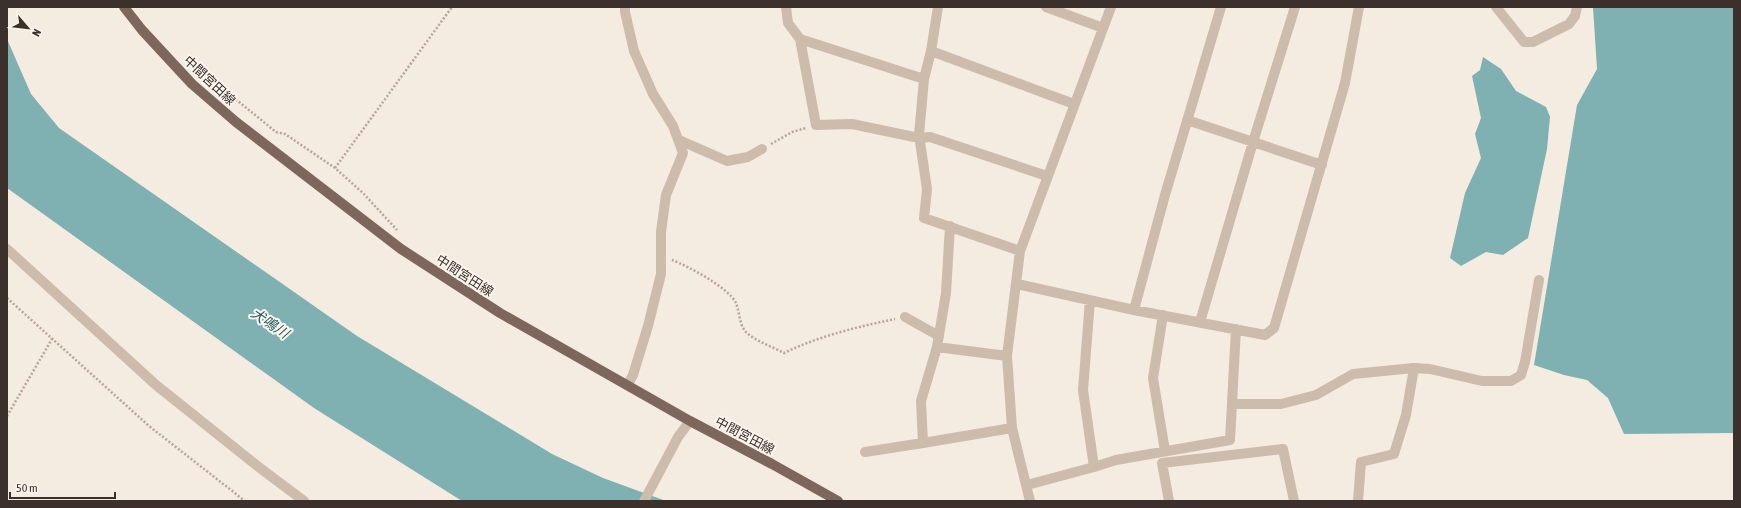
<svg xmlns="http://www.w3.org/2000/svg" width="1741" height="508" font-family="'Asap Condensed','Noto Sans JP',sans-serif">
	<style>
		.water { fill: #7fb0b2 }
		.lines { fill: none; stroke-linecap: round; stroke-linejoin: round }
		.path { stroke: #b9a596; stroke-width: 2.5; stroke-dasharray: 2 2; stroke-linecap: butt }
		.minor { stroke: #cdbbac; stroke-width: 10 }
		.major { stroke: #7d675c; stroke-width: 10 }
		.labels { text-anchor: middle; stroke-width: 4; stroke-linejoin: round; paint-order: stroke }
		.street-label { font-size: 13px; fill: #3b302b; stroke: #fbf5ee }
		.water-label { font-size: 14px; font-style: italic; fill: #1f5a5e; stroke: #fbf5ee }
	</style>
	<rect width="100%" height="100%" fill="#f4ebe1"/>
	<!-- water -->
	<path class="water" d="M1593 7H1734V433L1624 434 1608 398 1587 380 1564 375 1534 365 1577 105 1597 69Z
		M7 39 31 94 59 128 357 336 552 454 603 478 666 501H462L314 408 7 188Z
		M1483 57 1501 69 1516 91 1546 107 1550 117 1547 149 1528 238 1503 255 1486 252 1461 266 1450 258 1465 193 1481 158 1475 134 1481 118 1472 76 1480 70Z"/>
	<g class="lines">
		<!-- path -->
		<path class="path" d="M217 84 276 132 285 134 335 168 363 193 397 230
			M771 144 792 132 806 128
			M335 168 452 7
			M672 260C688 266 729 288 736 303 740 313 739 327 748 334 758 342 773 347 784 353 819 336 857 327 895 319
			M7 298 149 426 245 501
			M7 416 52 339"/>
		<!-- minor -->
		<path class="minor" d="M625 7V12L634 51 653 94 673 126 683 153 666 195 661 232V274L648 326 633 375 628 384
			M786 7 788 23 800 39
			M938 7 931 51 924 79 919 135 927 189 924 218 1020 251
			M1046 7 1103 28
			M1496 7 1524 42H1533L1569 24 1575 16 1577 7
			M931 51 1074 104
			M924 79 800 39 816 125 852 124 919 138 930 137 1047 176
			M1187 120 1322 165
			M679 140 727 161 748 157 762 149
			M950 226 946 293 937 347 1007 356
			M7 249 156 385 260 468 304 501
			M1017 284 1134 310 1265 335 1274 328 1345 83 1359 7
			M1090 300 1083 390 1094 467 1116 460 1230 440 1236 329
			M1134 310 1165 195 1221 7
			M1163 315 1153 378 1165 451
			M905 317 939 336
			M1200 322 1253 142 1295 7
			M937 347 921 401 923 443 1012 428
			M1414 368 1430 369 1482 381H1511L1521 375 1525 362 1539 280
			M1232 404H1281L1316 395 1353 374 1414 368 1406 415 1394 454 1361 462 1358 501
			M865 452 923 443
			M1027 485 1094 467
			M644 501 678 437 690 421
			M1030 501 1012 428 1007 356 1020 251 1111 7
			M1169 501 1162 463 1283 449 1294 501"/>
		<!-- major -->
		<path class="major" d="M124 7 142 30 192 84 236 122 401 249 500 313 690 421 772 464 838 501"/>
	</g>
	<g class="labels">
		<!-- street labels -->
		<g class="street-label">
			<text transform="translate(210 80) rotate(43)" y="5">中間宮田線</text>
			<text transform="translate(465 275) rotate(33)" y="5">中間宮田線</text>
			<text transform="translate(745 435) rotate(28)" y="5">中間宮田線</text>
		</g>
		<!-- water labels -->
		<g class="water-label">
			<text transform="translate(270 323) rotate(34)" y="5">犬鳴川</text>
		</g>
	</g>
	<!-- border -->
	<rect width="1741" height="508" fill="none" stroke="#3b302b" stroke-width="16"/>
	<!-- north arrow -->
	<g transform="translate(28 28) rotate(118)" stroke="#fbf5ee" stroke-width="3" paint-order="stroke">
	<path d="M0-3L7 15L0 10L-7 15Z" fill="#3b302b"/>
	<text y="-6" font-size="11" font-weight="bold" text-anchor="middle" fill="#3b302b">N</text>
	</g>
	<!-- scale -->
	<path d="M10 492v6h105v-6" fill="none" stroke="#3b302b" stroke-width="2"/>
	<text x="16" y="492" font-size="12" fill="#3b302b" stroke="#fbf5ee" stroke-width="3" paint-order="stroke">50 m</text>
</svg>
